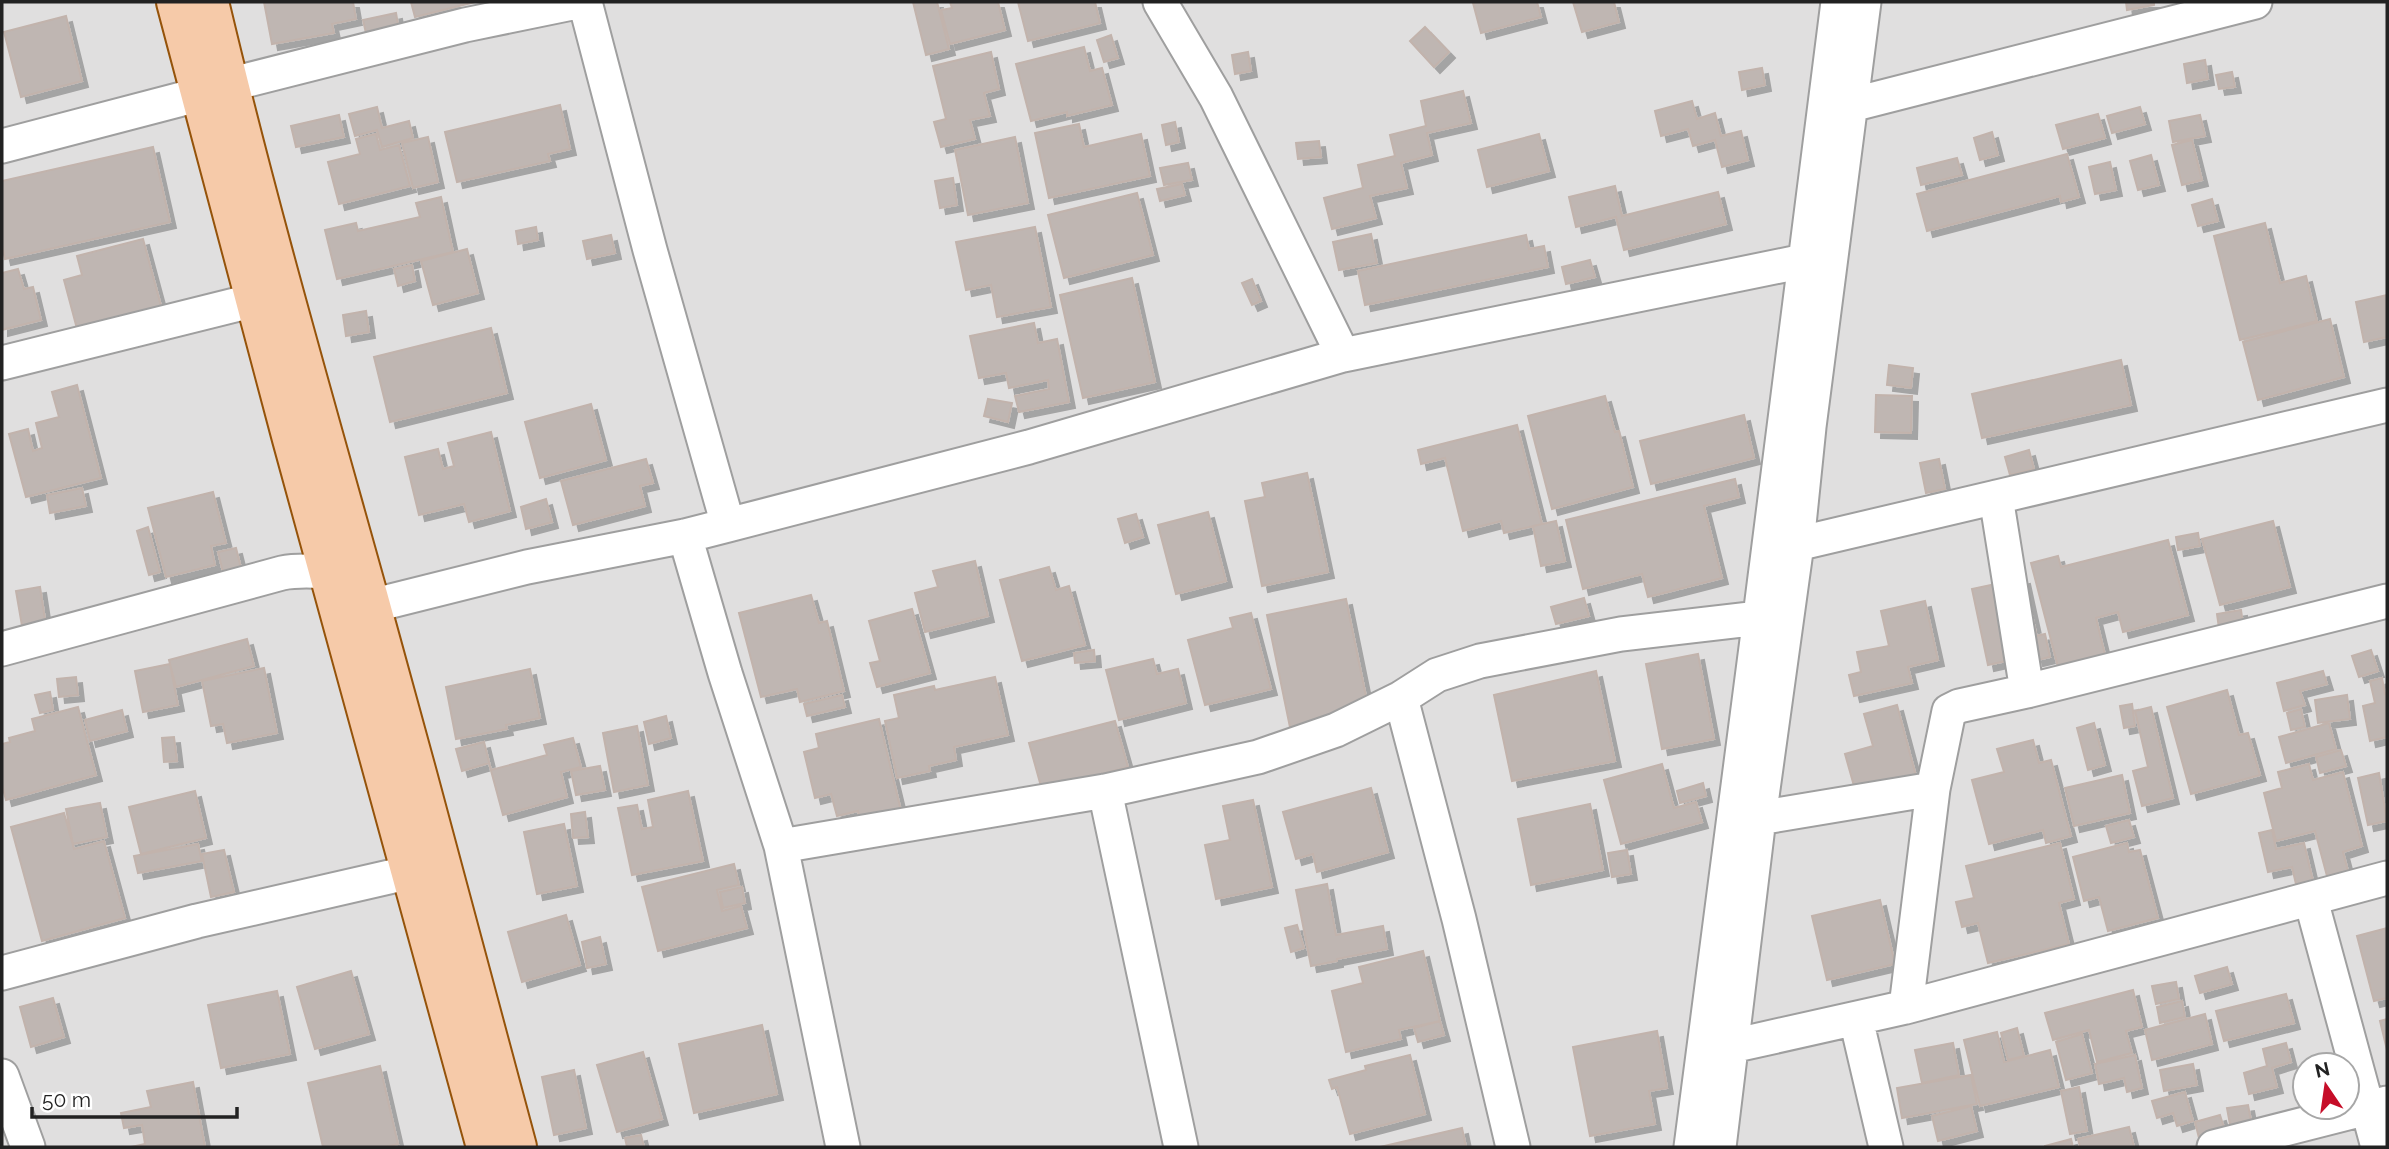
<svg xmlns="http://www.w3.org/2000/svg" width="2389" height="1149" font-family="Raleway,sans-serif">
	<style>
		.residential { fill: #e0dfdf; fill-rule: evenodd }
		.building { fill: #bfb6b2; stroke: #c2b3ac; stroke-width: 2; filter: url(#shadow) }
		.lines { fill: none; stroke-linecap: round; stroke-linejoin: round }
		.minor-casing { stroke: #9f9f9f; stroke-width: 37 }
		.major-casing { stroke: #95530a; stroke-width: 42 }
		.minor { stroke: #fff; stroke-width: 33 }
		.major { stroke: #f6caa9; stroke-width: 38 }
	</style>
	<defs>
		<filter id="shadow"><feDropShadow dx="6" dy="6" stdDeviation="0" flood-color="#0004"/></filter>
	</defs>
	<rect width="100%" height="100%" fill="#f1ede9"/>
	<!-- residential -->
	<path class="residential" d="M2 2H2387V1147H2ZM2305 1065H2347V1107H2305Z"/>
	<!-- building -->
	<path class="building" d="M264 2H353L356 19 332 24 334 33 272 44Z
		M411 2H475L415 17Z
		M913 2H937L949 49 926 55Z
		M950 2H998L1005 30 950 44 941 10 952 8Z
		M1018 2H1095L1100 23 1028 41Z
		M1477 2H1537L1541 17 1481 33 1473 3Z
		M1573 2H1614L1619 22 1582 32Z
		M2126 2H2154V5L2127 10Z
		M396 13 400 36 368 42 363 20Z
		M66 16 82 81 21 97 4 32Z
		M1425 27 1449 52 1434 67 1410 41Z
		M1111 35 1118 58 1104 62 1097 40Z
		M1084 47 1090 71 1102 68 1112 105 1067 116V112L1031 121 1016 64Z
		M991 52 999 89 984 93 990 116 970 120 975 139 941 147 934 122 946 119 933 66Z
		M1248 52 1251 71 1235 74 1232 55Z
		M2205 60 2208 79 2187 83 2184 64Z
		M1762 68 1765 85 1742 90 1739 72Z
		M2232 72 2235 87 2219 89 2216 75Z
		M1463 91 1471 123 1427 133 1432 155 1401 163 1407 188 1370 196 1376 218 1332 229 1324 198 1363 188 1358 165 1395 156 1390 135 1426 126 1421 101Z
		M1692 101 1697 119 1715 113 1721 136 1741 131 1748 160 1722 167 1715 140 1693 146 1688 129 1661 136 1655 111Z
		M560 105 570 149 548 154 550 161 457 182 445 132Z
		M377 107 382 128 409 121 413 138 382 147 377 130 355 136 349 114Z
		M2140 107 2145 124 2112 133 2107 116Z
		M2098 114 2105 138 2063 149 2056 125Z
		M339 115 344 137 296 147 291 126Z
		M2200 115 2205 136 2173 142 2169 121Z
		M1175 122 1179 142 1166 145 1162 125Z
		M1079 124 1084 147 1141 134 1150 176 1049 198 1035 133Z
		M1992 132 1998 155 1980 160 1974 138Z
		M376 134 380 150 399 145 410 186 339 204 328 162 360 154 356 139Z
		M1539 134 1549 171 1487 187 1478 150Z
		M428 137 438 182 413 188 402 143Z
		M1015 137 1028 203 968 215 955 150Z
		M2192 140 2202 180 2182 185 2172 145Z
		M1319 141 1321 157 1298 159 1296 143Z
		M153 147 170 222 5 259 2 246V181Z
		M2067 154 2079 197 2061 202 2060 196 1927 231 1917 194Z
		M2151 155 2159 185 2138 190 2130 161Z
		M1957 158 1962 175 1921 185 1917 168Z
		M2110 162 2116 190 2095 194 2089 167Z
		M1188 163 1192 180 1164 185 1160 168Z
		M953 178 957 205 940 208 935 181Z
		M1182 184 1185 195 1160 201 1157 189Z
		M1615 186 1622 216 1718 192 1726 224 1624 250 1616 217 1576 227 1569 197Z
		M1137 193 1153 255 1064 278 1048 215Z
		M441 197 453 252 337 279 325 230 356 223 358 231 420 217 416 203Z
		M2212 199 2218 221 2198 226 2192 205Z
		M2265 223 2280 283 2306 276 2317 321 2240 340 2214 236Z
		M536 227 538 240 518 244 516 231Z
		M1035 227 1051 307 997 317 991 285 966 290 956 242Z
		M1371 234 1377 263 1339 270 1333 242Z
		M611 235 615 253 587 259 583 241Z
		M1526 235 1529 249 1544 246 1548 267 1365 305 1358 271Z
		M143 239 164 317 80 340 64 280 82 275 77 256Z
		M467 249 478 293 433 305 421 261Z
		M1590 260 1595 277 1566 284 1562 267Z
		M412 265 415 281 398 286 394 269Z
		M18 269 24 289 33 287 41 320 2 330V273Z
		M1132 278 1155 382 1083 398 1060 295Z
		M1252 279 1261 301 1252 305 1242 283Z
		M2387 295V337L2364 342 2356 302Z
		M366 311 369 332 346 336 343 315Z
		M2330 319 2344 377 2258 400 2243 342Z
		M1034 323 1038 343 1057 339 1069 402 1019 412 1015 396 1049 389 1048 380 1009 388 1006 373 979 378 970 336Z
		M491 328 507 393 390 422 374 357Z
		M2121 360 2131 405 1982 438 1972 394Z
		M1889 365 1913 368 1911 388 1887 385Z
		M77 385 101 478 26 497 9 434 28 429 33 451 42 448 36 423 59 417 52 392Z
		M1876 395 1912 396 1911 433 1875 432Z
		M1605 396 1615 432 1619 431 1633 487 1552 509 1528 416Z
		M988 399 1012 403 1008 422 984 416Z
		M591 404 606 460 540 478 525 422Z
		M1744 415 1754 458 1651 484 1640 441Z
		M1517 425 1542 524 1504 533 1501 521 1463 531 1445 458 1421 464 1418 450Z
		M491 432 510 511 469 522 464 504 419 515 405 457 438 449 443 469 454 466 448 443Z
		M2029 450 2034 469 2010 475 2005 457Z
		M646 459 653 483 640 486 645 506 573 525 561 481Z
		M1939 459 1945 489 1926 493 1920 463Z
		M1307 473 1328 572 1262 586 1245 501 1265 497 1262 483Z
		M1735 479 1739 497 1704 506 1722 578 1648 597 1642 574 1583 589 1566 520Z
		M82 488 86 506 50 513 47 495Z
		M213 492 226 543 211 546 215 565 166 577 148 508Z
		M546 499 552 522 526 529 521 507Z
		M1208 512 1226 581 1176 594 1158 525Z
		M1136 514 1143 537 1125 543 1118 519Z
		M1556 521 1565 561 1541 566 1533 526Z
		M2273 521 2290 587 2220 605 2202 539Z
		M148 527 160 572 149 575 137 531Z
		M2198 533 2200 546 2178 550 2176 537Z
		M2168 540 2188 615 2123 632 2118 612 2096 618 2106 659 2059 671 2031 563 2058 556 2061 567Z
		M236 548 243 576 225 580 218 552Z
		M975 561 988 616 925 632 915 593 938 587 933 571Z
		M1049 567 1056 590 1069 586 1085 645 1022 661 1000 580Z
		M2024 578 2036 633 2029 635 2033 655 1988 665 1972 589Z
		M40 587 48 639 25 643 16 591Z
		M811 595 819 623 827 621 844 691 800 702 797 689 761 697 739 613Z
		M1584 598 1589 616 1556 624 1551 607Z
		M1346 599 1370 716 1291 732 1267 615Z
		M1925 601 1938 660 1908 667 1912 683 1854 696 1849 675 1861 672 1857 652 1889 646 1881 611Z
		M912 609 930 673 877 687 870 663 880 661 869 621Z
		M2241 610 2243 624 2219 628 2217 614Z
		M1251 613 1271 689 1205 705 1188 640 1233 628 1230 618Z
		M2045 634 2050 657 2037 660 2031 637Z
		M247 639 254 666 176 687 169 660Z
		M1094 650 1095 661 1075 663 1074 653Z
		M2371 650 2378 671 2359 677 2352 656Z
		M1698 654 1714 739 1662 749 1646 664Z
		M1153 659 1157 674 1178 669 1186 703 1119 720 1106 670Z
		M170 664 178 705 143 712 135 671Z
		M264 668 277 733 227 743 223 724 211 726 202 681Z
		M530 669 540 718 506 725 507 729 456 739 446 687Z
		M1596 671 1615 761 1512 781 1494 695Z
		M2323 671 2327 684 2300 691 2305 705 2284 711 2277 683Z
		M76 677 78 695 59 697 57 679Z
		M995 677 1008 735 954 747 956 760 929 766 930 771 897 778 885 721 899 718 894 695 934 686 935 690Z
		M2382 678 2385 694 2387 693V737L2370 741 2363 706 2375 703 2370 681Z
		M2227 690 2239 735 2248 733 2260 775 2191 794 2167 707Z
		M50 692 53 710 40 713 35 695Z
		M842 695 845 707 807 716 804 704Z
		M2347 695 2350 719 2318 723 2315 700Z
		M2132 704 2135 726 2124 728 2120 706Z
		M1897 705 1916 776 1856 793 1845 754 1873 746 1864 714Z
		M78 707 96 775 6 800 2 785V744L10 742 9 738 35 731 32 719Z
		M2151 707 2173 798 2142 806 2133 771 2148 767 2135 711Z
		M2301 709 2305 727 2291 730 2287 713Z
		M122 710 127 731 90 741 85 720Z
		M666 716 671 738 649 744 644 722Z
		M879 719 903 819 862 829 858 811 837 816 831 794 815 798 804 752 819 748 816 734Z
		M1115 721 1128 767 1042 790 1029 743Z
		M2094 723 2105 765 2088 770 2077 728Z
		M2329 723 2336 749 2286 763 2279 737Z
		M637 726 648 785 614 792 603 733Z
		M174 737 177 761 164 762 162 738Z
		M573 738 581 767 561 772 567 797 503 815 489 763 462 771 456 749 484 742 491 770 547 755 544 745Z
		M2033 740 2039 763 2051 760 2071 836 2046 843 2043 830 1989 844 1972 780 2004 772 1997 749Z
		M2341 750 2346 766 2320 773 2316 757Z
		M1662 764 1674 808 1696 802 1702 822 1621 844 1604 780Z
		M2309 764 2313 780 2343 772 2362 846 2343 852 2348 871 2327 876 2315 831 2276 841 2264 793 2282 788 2278 772Z
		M600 766 605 790 576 795 571 771Z
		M2379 773 2387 821 2368 825 2358 778Z
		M2122 775 2130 813 2074 826 2065 788Z
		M1703 783 1706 796 1680 803 1677 791Z
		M1371 788 1388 852 1317 872 1313 854 1296 859 1283 812Z
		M195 791 206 838 141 854 129 807Z
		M688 791 703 861 632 875 618 808 637 805 642 829 653 827 648 800Z
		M1253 800 1272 887 1216 899 1205 845 1230 840 1223 806Z
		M100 803 107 837 73 844 66 809Z
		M1590 804 1603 870 1531 885 1518 819Z
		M585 812 588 837 573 838 571 814Z
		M64 813 74 849 104 841 125 918 42 941 11 827Z
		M2129 820 2134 837 2111 843 2106 826Z
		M564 824 577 886 537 894 524 832Z
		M2272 830 2276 849 2304 843 2313 881 2296 884 2292 867 2268 872 2259 833Z
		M2060 843 2074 899 2059 903 2069 944 1988 963 1978 923 1962 927 1956 902 1974 898 1966 866Z
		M2127 843 2129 852 2140 850 2158 918 2108 931 2099 897 2084 901 2073 857Z
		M198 844 202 861 138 873 134 856Z
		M224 850 234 892 211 897 202 854Z
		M1627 850 1631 874 1612 877 1608 853Z
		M734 864 739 885 717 890 722 911 741 906 747 928 658 951 642 887Z
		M1327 884 1336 935 1383 926 1387 949 1337 959V961L1311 966 1296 890Z
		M742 887 745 903 723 908 720 892Z
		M1880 900 1895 964 1827 980 1812 916Z
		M566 915 580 965 522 982 508 932Z
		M1297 925 1304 948 1291 952 1285 928Z
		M2387 928V998L2374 1001 2357 936Z
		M600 937 606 964 587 968 582 942Z
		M1423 951 1440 1021 1399 1030 1401 1039 1346 1052 1332 991 1363 983 1359 967Z
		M2227 967 2232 984 2200 993 2195 976Z
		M351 971 369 1034 315 1049 297 987Z
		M2176 982 2179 999 2156 1004 2152 986Z
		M2133 990 2142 1027 2126 1031 2132 1053 2097 1062 2089 1030 2053 1040 2045 1013Z
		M277 991 290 1054 221 1068 208 1005Z
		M2286 994 2294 1023 2224 1041 2216 1011Z
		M53 998 64 1037 31 1047 20 1007Z
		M2182 1001 2185 1017 2160 1023 2157 1007Z
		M2205 1014 2212 1044 2152 1060 2145 1030Z
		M2387 1019V1050L2380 1021Z
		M1440 1021 1444 1035 1418 1042 1414 1028Z
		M762 1025 777 1094 694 1113 679 1044Z
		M2017 1028 2024 1056 2008 1060 2001 1033Z
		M1657 1031 1667 1088 1649 1091 1655 1124 1590 1136 1573 1047Z
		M1997 1032 2004 1062 2050 1050 2059 1087 1980 1106 1964 1040Z
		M2082 1034 2092 1073 2066 1080 2056 1042Z
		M1953 1043 1959 1075 1922 1083 1915 1050Z
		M2286 1043 2291 1062 2272 1068 2277 1087 2249 1094 2244 1073 2267 1066 2263 1049Z
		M643 1052 662 1119 617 1132 597 1065Z
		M1410 1055 1425 1114 1350 1134 1337 1087 1332 1089 1329 1080 1366 1070 1365 1066Z
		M2135 1055 2142 1088 2127 1092 2124 1078 2099 1084 2095 1064Z
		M2193 1064 2197 1085 2164 1091 2160 1070Z
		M380 1066 398 1144 385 1147H323L308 1083Z
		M574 1070 586 1128 554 1135 542 1077Z
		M1971 1075 1977 1104 1902 1118 1897 1088Z
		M193 1082 205 1147H131L145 1144 142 1125 124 1128 121 1113 151 1107 147 1091Z
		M2079 1087 2087 1131 2070 1134 2061 1091Z
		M2185 1092 2193 1121 2177 1126 2173 1113 2157 1118 2152 1101Z
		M2248 1105 2252 1126 2231 1130 2227 1108Z
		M1971 1106 1977 1131 1938 1141 1932 1116Z
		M2220 1115 2226 1134 2200 1142 2195 1122Z
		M2129 1127 2134 1147H2080L2078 1139Z
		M1462 1128 1466 1147H1380Z
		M641 1135 644 1147H627L625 1138Z
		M2071 1139 2073 1147H2045V1146Z"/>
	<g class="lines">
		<defs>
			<path id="minor" d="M585 2 650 250 728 525
				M1160 2 1216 97 1343 355
				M228 85 465 25 577 2
				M1833 106 1851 105 2255 2
				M2 146 201 94
				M2 363 255 300
				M1996 497 2027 691
				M685 536 725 673 781 846 843 1147
				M1776 543 1797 544 2387 405
				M371 606 527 567 685 536 728 525 1029 447 1343 355 1804 261
				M2 649 282 573C306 568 328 574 352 571
				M1401 698 1459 919 1513 1147
				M1105 791 1181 1147
				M1759 818 1933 789
				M781 846 1105 791 1258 757 1336 730 1401 698 1437 675 1480 661 1621 634 1759 618
				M2311 900 2378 1147
				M2 973 197 921 411 872
				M1906 1007 1933 789 1949 711 1959 706 2027 691 2387 601
				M1856 1019 1886 1147
				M1732 1046 1906 1007 2387 878
				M2 1076 28 1147
				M1691 1147C1743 766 1788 383 1838 2
				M1719 1147 1759 818 1797 544 1809 427 1864 2
				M2214 1147 2387 1103"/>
			<path id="major" d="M176 2 292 439 486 1147
				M209 2C257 205 315 405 371 606 421 786 469 967 517 1147"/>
		</defs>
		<!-- minor casing -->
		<use href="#minor" class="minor-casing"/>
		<!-- major casing -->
		<use href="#major" class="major-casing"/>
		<!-- minor -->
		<use href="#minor" class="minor"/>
		<!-- major -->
		<use href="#major" class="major"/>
	</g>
	<!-- border -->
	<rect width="2389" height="1149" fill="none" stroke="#222222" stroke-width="7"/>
	<!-- north arrow -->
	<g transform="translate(2326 1086) rotate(347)"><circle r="33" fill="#ffffff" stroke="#a7a7a7" stroke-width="2"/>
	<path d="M0-5L12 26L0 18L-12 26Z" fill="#c60d28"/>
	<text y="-10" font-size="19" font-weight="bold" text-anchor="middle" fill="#222222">N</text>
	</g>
	<!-- scale -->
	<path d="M32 1107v10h205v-10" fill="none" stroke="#222222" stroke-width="3.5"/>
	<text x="42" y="1107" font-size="21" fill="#222222" stroke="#ffffff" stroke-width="5" paint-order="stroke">50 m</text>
</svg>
